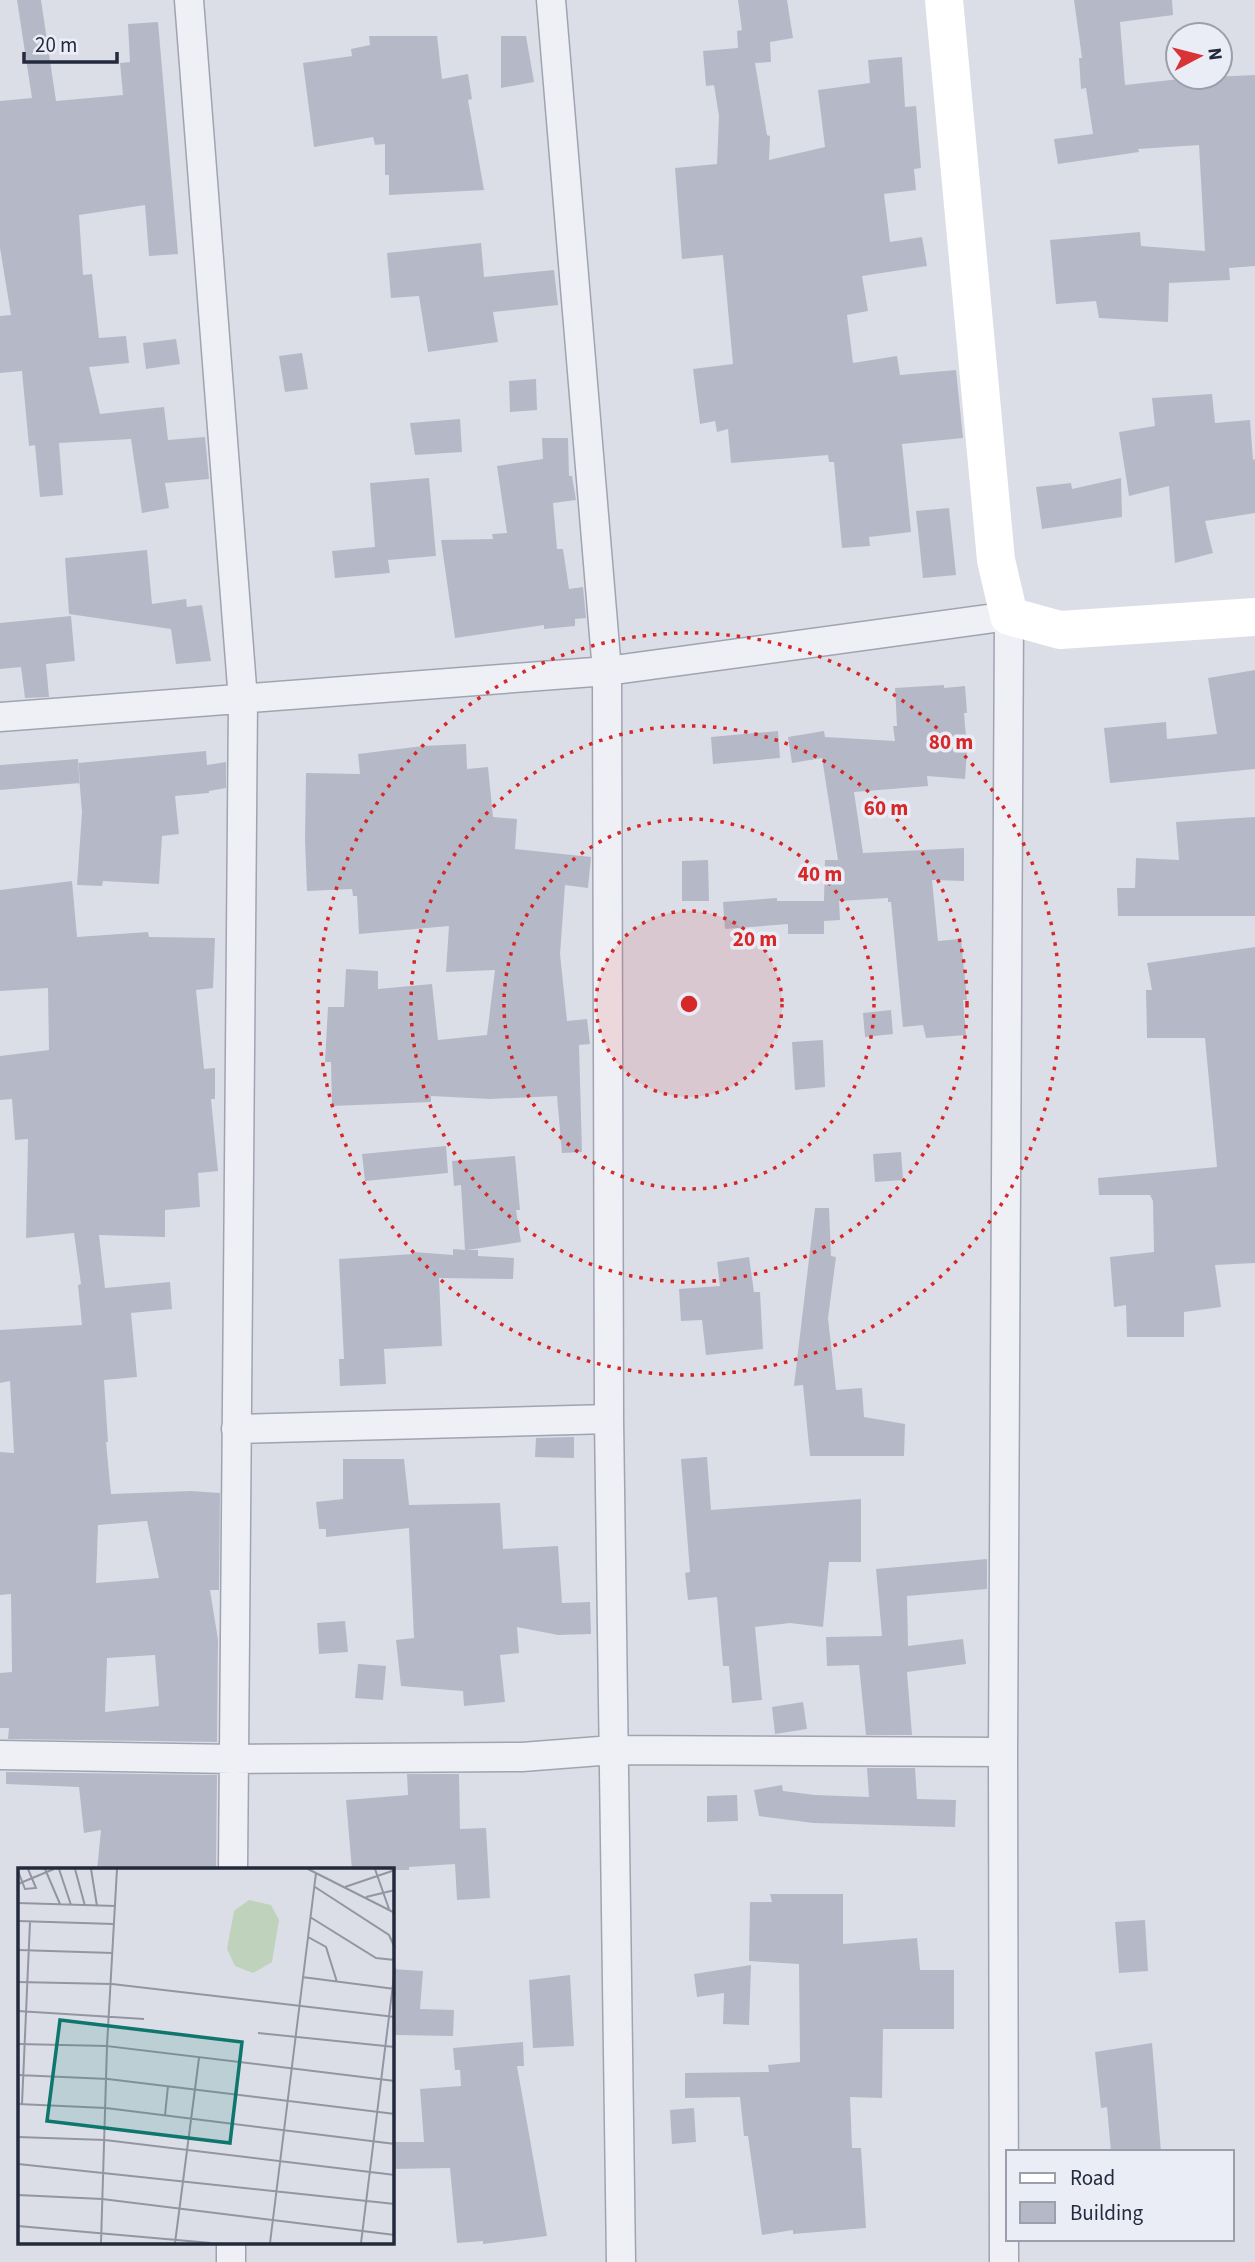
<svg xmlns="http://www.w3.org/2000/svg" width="1255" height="2262" font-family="'Source Sans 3',sans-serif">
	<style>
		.building { fill: #b5b9c7; fill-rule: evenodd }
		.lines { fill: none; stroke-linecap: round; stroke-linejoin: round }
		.street-casing { stroke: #a0a4b1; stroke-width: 31 }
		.street { stroke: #eef0f5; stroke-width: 28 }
		.secondary { stroke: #fff; stroke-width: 38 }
		.ring { fill: none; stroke: #d62828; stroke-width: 3.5; stroke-dasharray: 3.5 7 }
		.inset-road { fill: none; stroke: #9296a3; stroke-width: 2 }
		.view { fill: #0f766e; fill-opacity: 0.15; stroke: #0f766e; stroke-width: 3.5 }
		.inset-edge { fill: none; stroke: #242a3e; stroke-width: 3.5 }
		.centre { fill: #d62828; stroke: #eaedf5; stroke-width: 3.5 }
		.ring-label { font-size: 21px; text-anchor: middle; font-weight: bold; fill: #d62828; stroke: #eaedf5; stroke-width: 7; stroke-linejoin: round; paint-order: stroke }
	</style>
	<rect width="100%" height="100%" fill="#dbdee7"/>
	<!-- building -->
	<path class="building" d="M17 0H41L56 101 123 95 120 63 130 62 128 24 158 22 178 254 149 256 145 205 79 215 83 275 92 274 99 338 126 336 129 363 89 367 100 414 164 407 168 440 205 437 209 479 165 483 169 508 142 513 131 439 59 443 63 495 40 497 35 445 29 446 22 371 0 373V316L11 315 0 248V101L32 98Z
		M738 0H787L793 38 770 42 771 62 755 63 767 135 770 136 769 160 825 147 818 90 870 83 868 60 902 57 905 107 916 106 921 168 914 169 916 190 884 194 890 242 922 237 927 266 862 276 868 311 847 315 853 363 897 356 900 375 956 370 963 438 902 444 911 532 869 537 870 546 842 548 834 462H829L828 455 731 463 728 429 717 432 715 421 700 424 693 369 733 364 723 255 682 259 675 168 717 164 719 116 714 85 706 86 703 51 738 48 737 31 742 30Z
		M1074 0H1172L1173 15 1120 22 1125 85 1189 78 1255 75V266L1229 268 1230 280 1169 283 1168 322 1099 318 1096 301 1056 304 1050 240 1140 232 1141 246 1205 251 1199 145 1138 149 1139 152 1058 164 1054 139 1093 134 1086 88 1081 89 1079 58H1082Z
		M369 36H437L442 79 468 74 472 99 468 100 484 190 389 195V175H385V144L375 145 373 137 314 147 303 63 352 56 351 49 370 45Z
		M501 36H526L534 82 501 88Z
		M481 243 484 277 554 270 558 305 493 312 498 342 428 352 419 296 391 298 387 253Z
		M176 339 180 364 146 369 143 343Z
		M302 353 308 389 285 392 279 356Z
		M536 379 537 410 510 412 509 381Z
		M1212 394 1215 423 1250 420 1253 460 1255 459V513L1205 521 1213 553 1175 563 1169 486 1129 496 1119 432 1155 426 1152 398Z
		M460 419 462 452 415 455 410 423Z
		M542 438H568L569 476H572L576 500 553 503 557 549H563L569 589 583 587 586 618 575 619V626L544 629V625L455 638 441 540 493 539 492 534 507 533 497 466 543 459Z
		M429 478 436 556 388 560 390 573 335 578 332 551 375 547 370 483Z
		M1121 478 1122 517 1042 529 1036 487 1071 483 1072 489Z
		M949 508 956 575 923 578 916 511Z
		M147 550 152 604 186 599 187 607 202 605 211 661 176 664 171 629 69 614 65 558Z
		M71 616 75 661 46 664 49 697 25 698 21 667 0 669V623Z
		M1255 670V769L1110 783 1104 728 1166 722 1167 739 1217 734 1208 678Z
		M944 685V688L965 686 967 713H964L967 750 965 779 927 776 928 786 854 792 863 853 964 848V881L932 880 938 941 961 939 967 1000H963L966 1035 926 1038 923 1025 903 1027 891 902H888V898L839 901 840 920 824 921V934H788V924L725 929 723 902 777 898V901H824L825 860H838L822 758 792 763 788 737 824 731 825 737 895 741 893 726H897L895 688Z
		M778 731 780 758 713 764 711 737Z
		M466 744 467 769 488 767 493 817 517 819 515 849 591 857 588 888 565 885 560 954 567 1021 587 1019 590 1044 579 1045 582 1152 562 1153 557 1096 490 1099 431 1096V1102L332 1106 331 1062H325L328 1007H344L346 969 378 971V989L432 984 438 1040 487 1035 495 970 446 972 449 926 359 934 357 896H353L352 889 307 891 305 840 306 773 360 774 358 754 423 746Z
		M206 751 207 765 226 762V788L209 791V793L175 796 179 834 162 836 159 884 103 881 102 886 77 885 82 812 78 763Z
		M78 759 80 783 0 790V765Z
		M1255 817V916H1118L1117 888H1135L1136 858 1179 860 1176 822Z
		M708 860 709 901H682V861Z
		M72 881 77 937 148 932 149 937 215 938 213 988 196 990 204 1069 215 1068V1099H211L218 1171 198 1173 200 1207 165 1210V1237L99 1235 105 1288 170 1282 172 1309 131 1313 137 1377 104 1380 108 1442H106L111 1494 191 1491 220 1493 219 1590H210L218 1640 217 1742 8 1739 9 1728H0V1673L12 1672 11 1594 0 1595V1452L14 1453 10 1381 0 1383V1330L82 1325 78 1285 81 1284 74 1233 26 1238 28 1139 15 1140 12 1099 0 1100V1056L49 1050 48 988 0 991V890ZM147 1521 159 1578 96 1583 98 1525ZM155 1655 159 1706 105 1712 107 1658Z
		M1255 947V1263L1215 1265 1221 1307 1184 1312V1337H1127L1126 1305 1114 1307 1110 1257 1154 1252 1153 1201 1150 1195H1099L1098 1178 1217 1167 1205 1038H1147L1146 990H1152L1147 963Z
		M891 1010 893 1034 865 1037 863 1013Z
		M823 1040 825 1087 795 1090 792 1042Z
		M446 1146 448 1173 365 1181 362 1154Z
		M901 1152 903 1180 875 1182 873 1154Z
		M515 1156 520 1210H516L521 1242 467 1250H478V1256L514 1258 513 1279 439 1278 442 1346 384 1349 386 1384 340 1386 339 1359H344L339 1259 413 1254V1252L453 1255V1249L465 1250 461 1185 454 1186 452 1161Z
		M815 1208H829L831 1256 836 1257 828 1318 836 1390 862 1388 864 1417 905 1424 904 1456H810L803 1385 794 1386Z
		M749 1257 754 1292H760L763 1349 706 1355 702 1320 681 1321 679 1289 720 1286 717 1262Z
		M574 1437V1458L535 1457 536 1438Z
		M707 1457 711 1510 861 1499V1562H829L823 1627 790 1623 755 1627 762 1700 732 1703 729 1666H723L717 1597 688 1600 685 1573 690 1572 681 1459Z
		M343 1459H404L409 1505 500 1503 503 1549 558 1546 562 1603 590 1602 591 1634 558 1635 517 1627 519 1653 500 1655 505 1702 464 1706 463 1691 401 1686 396 1640 414 1638 409 1528 326 1537V1529H319L316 1502 343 1499Z
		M987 1559V1589L907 1596 908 1646 963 1639 966 1664 907 1672 912 1735H866L859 1665 827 1666 826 1637 882 1636 876 1569Z
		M345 1621 348 1652 319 1654 317 1623Z
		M358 1664 386 1666 383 1700 355 1698Z
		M803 1702 807 1729 775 1734 772 1707Z
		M867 1768H915L917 1799 956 1800 955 1827 813 1823 759 1816 754 1790 782 1785 783 1791 815 1795 869 1797Z
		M6 1772 217 1775 216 1870H97L101 1830 84 1833 79 1787 6 1784Z
		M407 1774H459L460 1829 486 1828 490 1898 457 1900 455 1864 409 1867V1870H352L346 1800 408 1795Z
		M737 1795 738 1821 707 1822V1796Z
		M770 1894H843V1944L917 1938 920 1970H954V2029H883L882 2098 850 2097 852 2148H861L866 2228 793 2234V2230L762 2235 748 2136H744L740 2097 685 2098V2073L769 2072 768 2065 800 2062 799 1964 749 1961 750 1902H772Z
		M1145 1920 1148 1971 1119 1973 1115 1922Z
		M751 1965 749 2025 723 2024 724 1993 697 1997 694 1974Z
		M392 1969 423 1971 420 2009 454 2010 453 2036 395 2035 396 1996H392Z
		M570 1975 574 2046 533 2048 529 1980Z
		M523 2042 524 2066H517L547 2236 483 2244V2241L457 2243 450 2168 392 2169V2142H424L420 2089 461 2086 460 2070H455L453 2048Z
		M1152 2043 1161 2152H1111L1107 2107 1101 2108 1095 2052Z
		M694 2108 696 2142 672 2144 670 2110Z"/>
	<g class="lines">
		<defs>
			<path id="street" d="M189 0 243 700 233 1870
				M551 0 607 671 609 1419 621 2262
				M0 717 607 671 1009 616 1003 1752 1004 2262
				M236 1429 609 1419
				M0 1755 233 1759 522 1757 613 1750 1003 1752
				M231 2262V2243"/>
		</defs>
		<!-- street casing -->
		<use href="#street" class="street-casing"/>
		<!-- street -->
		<use href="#street" class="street"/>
		<!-- secondary -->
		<path class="secondary" d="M944 0 996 560 1009 616 1060 630 1255 617"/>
	</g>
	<!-- distance rings -->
	<circle cx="689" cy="1004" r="93" fill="#d62828" fill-opacity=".12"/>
	<g class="ring">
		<circle cx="689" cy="1004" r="93"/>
		<circle cx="689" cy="1004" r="185"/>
		<circle cx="689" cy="1004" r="278"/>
		<circle cx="689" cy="1004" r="371"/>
	</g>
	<!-- overview -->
	<g transform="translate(18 1868)">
		<rect width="376" height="376" fill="#dbdee7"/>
		<path d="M231 32 253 37 261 52 254 94 235 105 217 98 209 81 216 43Z" fill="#bed2bc"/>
		<path class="inset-road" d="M27 1 42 36M41 1 53 37M57 1 67 38M73 1 79 38M290 1 377 45M357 1 371 41M0 3 7 21 18 20 10 1M0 16 36 1M297 19 371 67 377 80M327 19 377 2M348 29 377 22M0 35 98 38M292 49 358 90 377 92M0 53 96 56M290 69 308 79 319 114M0 82 95 85M284 109 377 121M0 114 94 116 377 149M0 143 126 151M240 165 377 179M0 176 89 178 99 1M0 207 90 211 377 246M0 236 88 240 377 276M4 236 12 54M147 247 150 218M0 269 87 272 377 307M0 296 377 336M0 327 84 331 377 367M0 358 193 375M83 375 89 178 377 213M157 375 181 190M252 375 298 5M343 375 377 100"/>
		<path class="view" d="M42 152 224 174 212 275 29 253Z"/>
		<rect width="376" height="376" class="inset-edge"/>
	</g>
	<circle cx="689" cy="1004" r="10" class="centre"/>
	<g class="ring-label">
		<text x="951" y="749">80 m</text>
		<text x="886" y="815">60 m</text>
		<text x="820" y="881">40 m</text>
		<text x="755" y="946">20 m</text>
	</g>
	<!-- legend -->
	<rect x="1006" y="2150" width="228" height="91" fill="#eaedf5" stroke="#9b9fac" stroke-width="2"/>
	<rect x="1020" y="2173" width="35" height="10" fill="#ffffff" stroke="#9b9fac" stroke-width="2"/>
	<text x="1070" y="2185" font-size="21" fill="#242a3e">Road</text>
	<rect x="1020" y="2202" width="35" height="21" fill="#b5b9c7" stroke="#9b9fac" stroke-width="2"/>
	<text x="1070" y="2220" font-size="21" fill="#242a3e">Building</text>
	<!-- north arrow -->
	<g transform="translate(1199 56) rotate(83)"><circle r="33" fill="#eaedf5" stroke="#9b9fac" stroke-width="2"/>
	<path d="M0-5L12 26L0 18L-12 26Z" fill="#d83437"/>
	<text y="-10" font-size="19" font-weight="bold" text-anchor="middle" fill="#242a3e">N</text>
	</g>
	<!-- scale -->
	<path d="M24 52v10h93v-10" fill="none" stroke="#242a3e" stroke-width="3.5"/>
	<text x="35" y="52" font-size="21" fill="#242a3e" stroke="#eaedf5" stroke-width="5" paint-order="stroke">20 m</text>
</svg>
